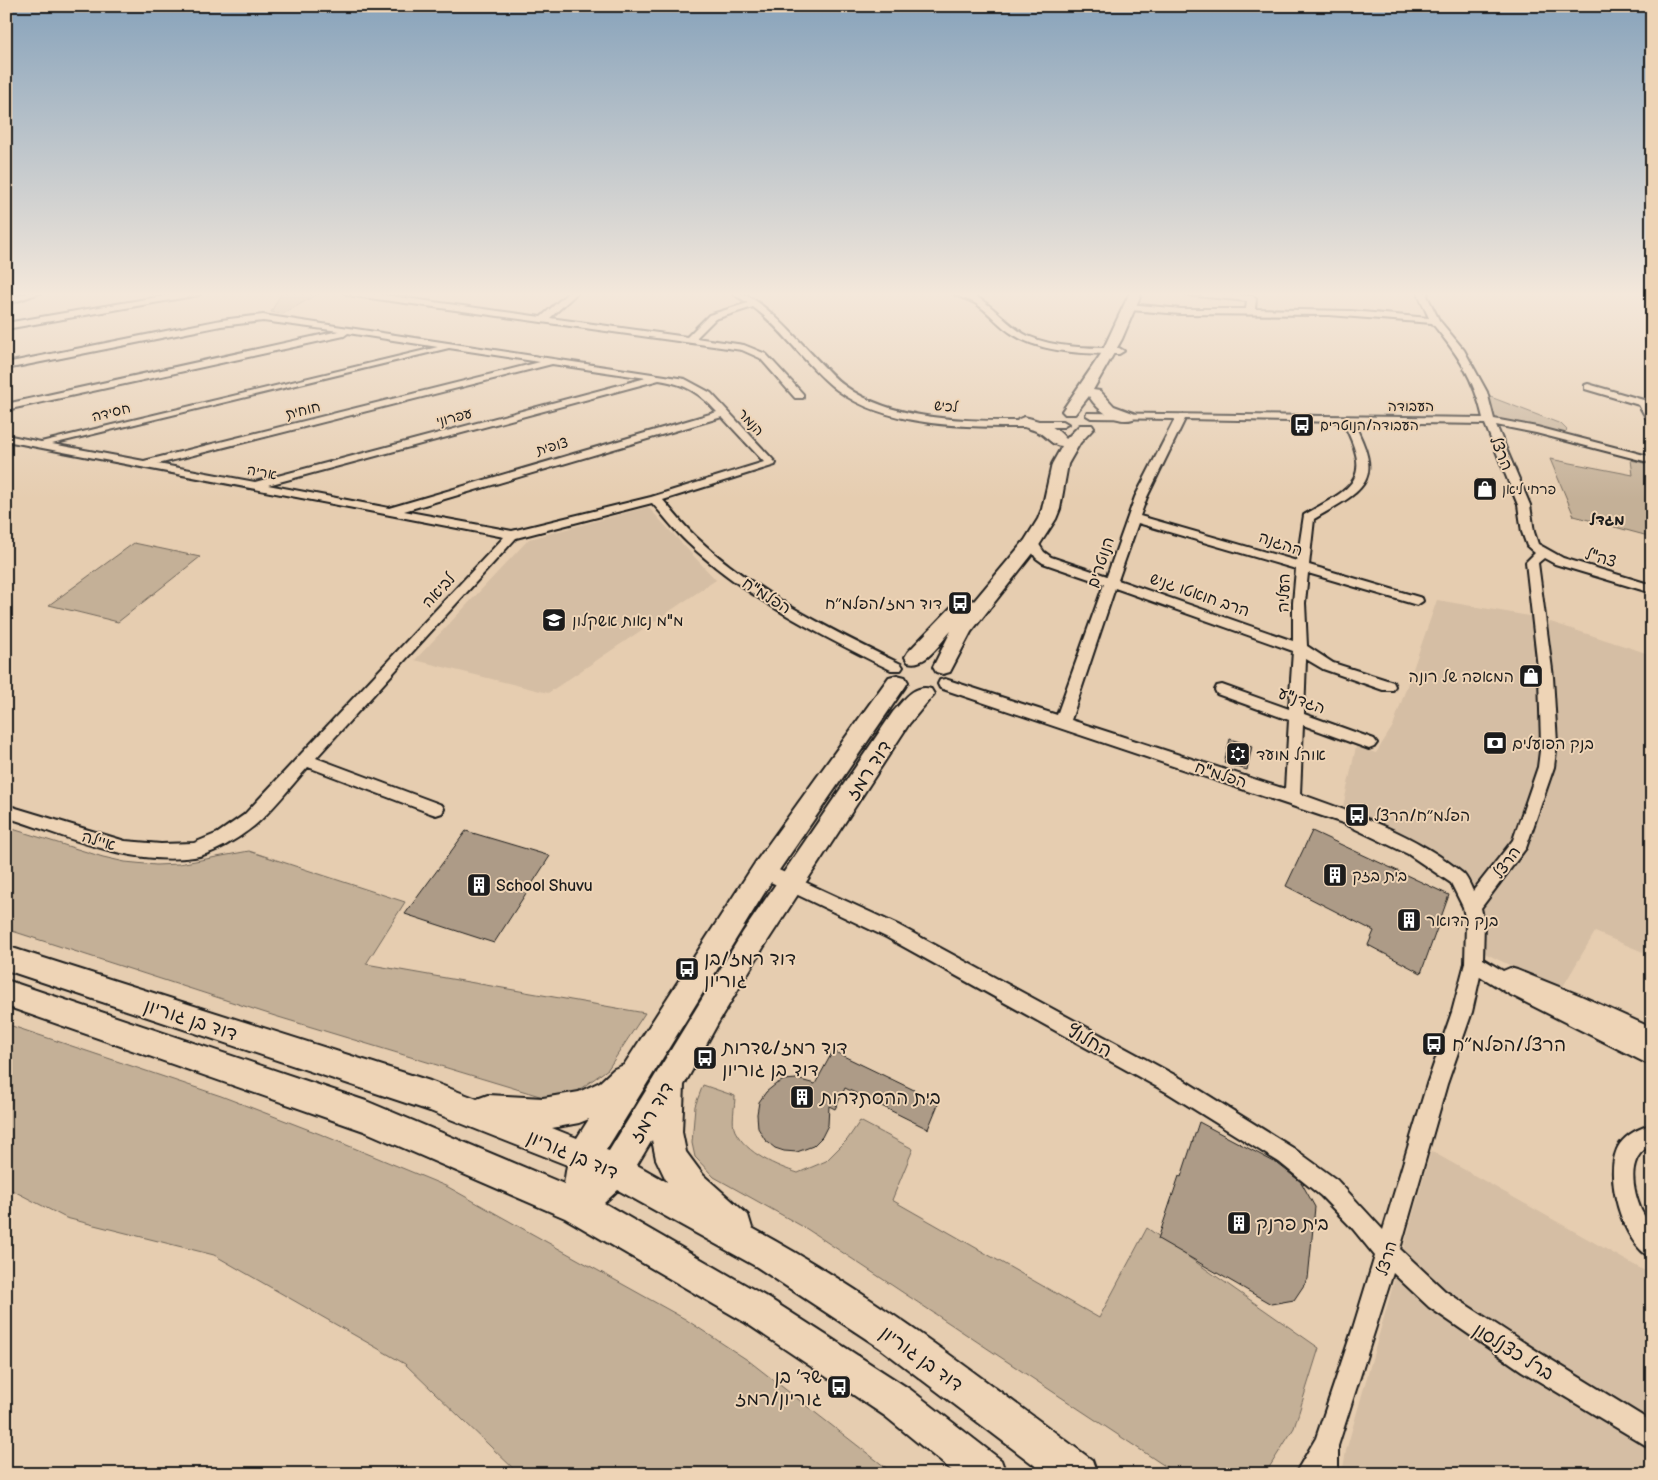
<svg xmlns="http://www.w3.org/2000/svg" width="1658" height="1480" font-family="'Balsamiq Sans','Playpen Sans Hebrew',sans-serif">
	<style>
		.built { fill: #d5bea4 }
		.green { fill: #c4b097; stroke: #70665a }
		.building { fill: #ad9b87; stroke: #1c1c1c }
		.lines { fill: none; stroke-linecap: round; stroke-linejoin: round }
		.street-casing { stroke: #1c1c1c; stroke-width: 4 }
		.secondary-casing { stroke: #1c1c1c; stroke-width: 4 }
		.street { fill: #eed4b6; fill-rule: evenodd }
		.secondary { fill: #eed4b6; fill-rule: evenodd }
		.labels { text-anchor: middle; stroke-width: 4; stroke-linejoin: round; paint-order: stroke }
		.far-street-label { font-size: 14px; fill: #1c1c1c; stroke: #eed4b6 }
		.far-poi-label { font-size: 14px; fill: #1c1c1c; stroke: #eed4b6; text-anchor: start }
		.far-neighbourhood-label { font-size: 15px; font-weight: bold; fill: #1c1c1c; stroke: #eed4b6 }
		.street-label { font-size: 16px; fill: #1c1c1c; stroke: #eed4b6 }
		.poi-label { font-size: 16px; fill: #1c1c1c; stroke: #eed4b6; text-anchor: start }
		.near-street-label { font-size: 19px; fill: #1c1c1c; stroke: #eed4b6 }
		.near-poi-label { font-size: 19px; fill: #1c1c1c; stroke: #eed4b6; text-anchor: start }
	</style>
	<rect width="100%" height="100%" fill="#e6cdb0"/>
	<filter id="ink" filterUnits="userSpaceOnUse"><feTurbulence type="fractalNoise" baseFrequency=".02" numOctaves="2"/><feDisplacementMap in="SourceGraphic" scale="10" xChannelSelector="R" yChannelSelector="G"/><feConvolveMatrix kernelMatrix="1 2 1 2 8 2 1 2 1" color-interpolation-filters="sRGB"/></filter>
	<g filter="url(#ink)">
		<!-- built -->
		<path class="built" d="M648 507 716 580 548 693 415 660 529 539Z
			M1437 600 1535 617 1646 653 1652 720V930L1643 952 1595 932 1561 990 1468 945 1473 889 1416 845 1343 807 1356 747 1376 753 1393 726Z
			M1431 1151 1652 1275V1474H1342L1346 1451Z"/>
		<!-- green -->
		<path class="green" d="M282 292H321L283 314 271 312Z
			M1488 396 1561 424 1567 430 1562 435 1493 419Z
			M1550 459 1633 475 1631 460 1652 465V537L1574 516Z
			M134 543 200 557 118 622 49 605Z
			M6 827 103 857 125 862 156 865 179 864 249 851 405 902 366 964 645 1013 608 1069 576 1092 557 1100 543 1097 275 1016 6 929Z
			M6 1024 221 1096 320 1134 448 1187 685 1319 749 1361 894 1474H519L405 1364 214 1255 66 1218 6 1187Z
			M703 1085 735 1096C735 1106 731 1123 735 1131 747 1154 776 1166 798 1173L826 1161 847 1140 860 1121 913 1149 892 1200 1099 1318 1147 1228 1319 1348 1294 1428 1265 1474H1177L807 1229 714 1177 695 1157 692 1143 695 1106Z"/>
		<!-- building -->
		<path class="building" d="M1230 739 1252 746 1247 770 1224 763Z
			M466 831 550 856 494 943 405 914Z
			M1312 831 1449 895 1421 973 1368 945 1374 931 1286 886Z
			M833 1051 939 1102 928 1129 845 1088 835 1109 829 1106 828 1125 822 1137 813 1146 797 1152 784 1151 775 1148 765 1140 758 1128 757 1114 759 1102 766 1092 776 1084 784 1080 797 1079 815 1084Z
			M1199 1122 1278 1164 1301 1182 1315 1207 1308 1279 1294 1300 1271 1304 1158 1239 1179 1176 1181 1177Z"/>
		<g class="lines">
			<defs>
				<path id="street" d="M31 292H42L6 305V299Z
					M187 292H203L199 295 6 329V323Z
					M344 292H363L541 317 569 292H578L550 318 687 337 709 315 748 303 730 292C762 288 817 366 845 386 902 428 995 420 1063 421L1068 424 1063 427C994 426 896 434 837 390 806 366 785 331 753 307L715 319 696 338 744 345 766 354 803 394V398H795L760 358 742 350 348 295Z
					M951 292C984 288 1001 323 1028 336 1055 348 1090 348 1119 348L1124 351 1119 354C1086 354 1043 353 1014 335 1000 327 991 314 978 305 970 299 958 298 951 292Z
					M1183 292H1206L1252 296 1256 299 1255 309 1351 311 1429 318 1419 296 1420 292H1428L1427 296 1439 320 1464 350 1487 392 1494 419 1537 427 1652 457V463L1536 433 1496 425 1530 505 1534 532 1538 544 1563 558 1652 585V593L1555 564 1544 558 1538 563 1553 677 1557 743 1554 767 1526 848 1481 908 1484 923 1483 959 1503 971 1510 968 1517 970 1579 995 1652 1028V1066L1509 994 1480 976 1472 1012 1447 1084 1400 1249 1445 1291 1540 1353 1652 1422V1449L1522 1371 1429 1307 1393 1273 1338 1446V1474H1295L1316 1438 1353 1328 1375 1256 1353 1229 1321 1196 1279 1162 1168 1093 886 937 758 876 756 871 758 866 764 864 770 866 898 925 1182 1079 1293 1148 1337 1180 1383 1230 1427 1084 1452 1012 1465 963 1466 923 1463 907 1451 883 1408 854 1343 823 940 688 938 684 940 680 945 679 1057 715 1104 584 1043 563 1036 558 1026 543 1028 540H1036L1044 552 1051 557 1107 576 1135 497 1175 419 1091 418 1086 415 1087 413 1483 418C1474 378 1458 355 1432 323L1329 315 1181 314 1130 310 1126 307 1130 304 1181 309H1246L1247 301 1187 295ZM1185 419 1343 422C1374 482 1352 487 1304 515L1297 561 1140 516 1147 497ZM1353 422 1485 424 1518 505 1522 532 1527 546 1535 553 1526 562 1539 677 1541 743 1538 767 1513 840 1473 891C1470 885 1467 876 1461 872 1417 835 1354 813 1300 794L1303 725 1369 749 1374 747 1377 743 1374 739 1304 714 1306 659 1323 669 1383 690H1393L1395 686 1393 682 1333 663 1307 646 1305 603 1308 573 1417 605 1423 601 1422 598 1309 565 1314 519C1363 490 1386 483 1353 422ZM1138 523 1296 569 1293 603V641L1118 580ZM1115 588 1293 651 1289 709 1222 685 1217 686 1215 690 1217 694 1289 720 1285 789 1071 720Z
					M263 315 685 379 711 393 776 463 775 465 663 500C674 513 684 526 696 537 754 592 829 629 901 664L903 667 901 670H891C820 635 746 598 688 543 675 531 664 516 652 503L516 538 316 758 442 805 444 809 442 813 436 815 430 813 308 767C292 785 272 811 254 826 239 838 214 854 194 857 130 866 66 836 6 817V805L125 841 161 844 194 843 218 833 244 815 504 537 6 441V435L41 442 438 347 348 333 344 336 6 410V404L339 331 263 321 221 326 6 369V363L221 320ZM449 348 540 362 144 461 52 444ZM552 364 646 378 255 482 158 464ZM659 380C685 384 699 392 717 412L389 508 268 485ZM722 417 764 462 651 497 512 531 404 511Z
					M1588 384 1647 401 1652 410V422L1648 421 1639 405 1585 389V385Z
					M1652 1124V1145C1626 1156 1632 1188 1641 1210 1644 1216 1648 1221 1651 1227 1654 1235 1652 1249 1652 1258 1623 1246 1601 1171 1620 1144 1628 1133 1639 1129 1652 1124Z"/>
				<path id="secondary" d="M1130 292H1142L1122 339 1093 390 1100 391 1114 406 1133 413 1136 416 1133 419C1116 424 1097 410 1089 396L1075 414H1065L1062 411 1101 354Z
					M1024 417C1041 421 1055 425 1066 439L1080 425H1092L1094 428 1080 443 1068 464 1060 509 1056 519 1038 547 971 632 950 672 943 674 936 672 933 667 951 631C939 644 926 667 908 662L905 657 908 652 959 599 966 597 974 601 1025 540 1038 519 1042 509 1052 464 1062 446C1052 446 1047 436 1038 432 1031 428 1021 428 1016 422L1019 419Z
					M897 675 905 677 908 682 905 687 773 879 606 1150 609 1151 743 932 893 712C904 701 913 684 931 689L934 694 909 724 763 948 718 1023 684 1085 682 1132 686 1152 703 1175 748 1215 752 1228C873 1293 982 1379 1092 1460L1097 1474H1046L880 1348 757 1267 618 1190 604 1203 770 1299 911 1390 1001 1460 1006 1474H956L885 1416 746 1323 565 1218 364 1131 6 1006V980L366 1101 564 1184 567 1165 430 1111 6 970V946L430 1081 477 1099 488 1095 543 1098 579 1092 600 1082 614 1069 624 1065 755 863 889 677ZM589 1119 577 1138 552 1128 579 1123ZM652 1140 656 1159 667 1182 637 1165Z"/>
			</defs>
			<!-- street casing -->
			<use href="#street" class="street-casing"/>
			<!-- secondary casing -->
			<use href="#secondary" class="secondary-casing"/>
			<!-- street -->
			<use href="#street" class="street"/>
			<!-- secondary -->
			<use href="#secondary" class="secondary"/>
		</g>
	</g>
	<!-- sky -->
	<linearGradient id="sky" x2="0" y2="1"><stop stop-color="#88a3bb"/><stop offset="0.59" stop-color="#f4e8db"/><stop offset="1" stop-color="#f4e8db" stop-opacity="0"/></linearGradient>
	<rect width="1658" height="499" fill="url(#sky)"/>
	<!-- icons -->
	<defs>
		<symbol id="bus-square" viewBox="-11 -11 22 22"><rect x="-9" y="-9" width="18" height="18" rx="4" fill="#1c1c1c" stroke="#eed4b6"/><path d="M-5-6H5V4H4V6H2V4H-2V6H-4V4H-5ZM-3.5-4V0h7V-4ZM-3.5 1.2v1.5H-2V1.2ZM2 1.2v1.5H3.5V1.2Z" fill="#fff"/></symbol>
		<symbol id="shop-square" viewBox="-11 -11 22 22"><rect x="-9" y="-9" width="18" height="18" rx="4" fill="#1c1c1c" stroke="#eed4b6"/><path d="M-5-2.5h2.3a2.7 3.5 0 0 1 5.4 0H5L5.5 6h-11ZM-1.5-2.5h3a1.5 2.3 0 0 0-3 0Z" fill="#fff"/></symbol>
		<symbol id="school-square" viewBox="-11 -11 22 22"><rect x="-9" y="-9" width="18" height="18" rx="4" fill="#1c1c1c" stroke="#eed4b6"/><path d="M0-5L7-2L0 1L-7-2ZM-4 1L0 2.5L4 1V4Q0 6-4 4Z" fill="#fff"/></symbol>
		<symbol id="bank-square" viewBox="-11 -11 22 22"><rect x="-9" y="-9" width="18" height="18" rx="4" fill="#1c1c1c" stroke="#eed4b6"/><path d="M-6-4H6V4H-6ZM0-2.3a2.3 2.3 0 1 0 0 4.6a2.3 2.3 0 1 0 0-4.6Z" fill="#fff"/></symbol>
		<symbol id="synagogue-square" viewBox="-11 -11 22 22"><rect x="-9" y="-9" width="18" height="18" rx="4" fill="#1c1c1c" stroke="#eed4b6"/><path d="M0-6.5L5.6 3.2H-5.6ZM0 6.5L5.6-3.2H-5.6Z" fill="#fff"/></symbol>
		<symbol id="building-square" viewBox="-11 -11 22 22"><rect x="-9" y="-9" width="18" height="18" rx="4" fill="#1c1c1c" stroke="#eed4b6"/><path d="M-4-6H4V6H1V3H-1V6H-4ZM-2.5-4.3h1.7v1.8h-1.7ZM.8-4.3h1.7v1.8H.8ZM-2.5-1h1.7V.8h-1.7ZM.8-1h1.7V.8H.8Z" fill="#fff"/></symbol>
	</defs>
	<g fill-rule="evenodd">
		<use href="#bus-square" x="1288" y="411" width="28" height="28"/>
		<use href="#shop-square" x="1471" y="475" width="28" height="28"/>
		<use href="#bus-square" x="946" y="589" width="28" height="28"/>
		<use href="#school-square" x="540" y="606" width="28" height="28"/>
		<use href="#shop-square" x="1517" y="662" width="28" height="28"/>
		<use href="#bank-square" x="1481" y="729" width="28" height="28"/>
		<use href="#synagogue-square" x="1224" y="740" width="28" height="28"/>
		<use href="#bus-square" x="1343" y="801" width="28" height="28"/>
		<use href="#building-square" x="1321" y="861" width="28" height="28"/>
		<use href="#building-square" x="465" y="871" width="28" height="28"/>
		<use href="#building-square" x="1395" y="906" width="28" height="28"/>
		<use href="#bus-square" x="673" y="955" width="28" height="28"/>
		<use href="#bus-square" x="1420" y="1030" width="28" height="28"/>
		<use href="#bus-square" x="691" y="1044" width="28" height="28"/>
		<use href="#building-square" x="788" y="1083" width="28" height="28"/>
		<use href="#building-square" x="1225" y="1209" width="28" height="28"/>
		<use href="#bus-square" x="825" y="1373" width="28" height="28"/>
	</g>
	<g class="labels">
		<!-- far-street labels -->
		<g class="far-street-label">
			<text transform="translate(946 406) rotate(5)" y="5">לכיש</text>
			<text x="1411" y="411">העבודה</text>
			<text transform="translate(303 410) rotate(-14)" y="5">חוחית</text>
			<text transform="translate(111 412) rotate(-14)" y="5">חסידה</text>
			<text transform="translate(454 417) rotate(-15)" y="5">עפרוני</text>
			<text transform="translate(751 422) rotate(47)" y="5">הנמר</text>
			<text transform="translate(552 446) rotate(-16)" y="5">צופית</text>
			<text transform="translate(262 472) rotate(11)" y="5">אריה</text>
		</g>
		<!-- far-poi labels -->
		<g class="far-poi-label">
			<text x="1320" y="430">העבודה/הנוטרים</text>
			<text x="1502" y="494">פרחי ליאן</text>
		</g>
		<!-- far-neighbourhood labels -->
		<g class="far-neighbourhood-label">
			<text x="1607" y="525">מגדל</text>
		</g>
		<!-- street labels -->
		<g class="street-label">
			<text transform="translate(1502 453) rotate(68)" y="6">הרצל</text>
			<text transform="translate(1281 543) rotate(19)" y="6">ההגנה</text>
			<text transform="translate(1601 557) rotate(16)" y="6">צה"ל</text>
			<text transform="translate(1100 562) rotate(-71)" y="6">הנוטרים</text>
			<text transform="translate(438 590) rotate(-47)" y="6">לביאה</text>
			<text transform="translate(1283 593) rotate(-88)" y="6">העליה</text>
			<text transform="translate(1200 594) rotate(19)" y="6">הרב חואטו גניש</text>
			<text transform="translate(767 595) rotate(32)" y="6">הפלמ"ח</text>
			<text transform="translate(1302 700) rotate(20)" y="6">הגדנ"ע</text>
			<text transform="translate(1221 774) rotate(18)" y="6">הפלמ"ח</text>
			<text transform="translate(99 840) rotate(17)" y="6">איילה</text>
			<text transform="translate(1506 862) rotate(-54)" y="6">הרצל</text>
			<text transform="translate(1386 1258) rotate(-73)" y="6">הרצל</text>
		</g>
		<!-- poi labels -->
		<g class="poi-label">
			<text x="942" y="609" text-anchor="end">דוד רמז/הפלמ״ח</text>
			<text x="572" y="626">מ"מ נאות אשקלון</text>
			<text x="1514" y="682" text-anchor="end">המאפה של רונה</text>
			<text x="1512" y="749">בנק הפועלים</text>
			<text x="1256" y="760">אוהל מועד</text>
			<text x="1374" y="821">הפלמ״ח/הרצל</text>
			<text x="1352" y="881">בית בזק</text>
			<text x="496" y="891">School Shuvu</text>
			<text x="1426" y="926">בנק הדואר</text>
		</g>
		<!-- near-street labels -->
		<g class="near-street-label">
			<text transform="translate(868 770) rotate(-57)" y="7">דוד רמז</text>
			<text transform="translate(191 1019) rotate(18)" y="7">דוד בן גוריון</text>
			<text transform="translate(1090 1040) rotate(29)" y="7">החלוץ</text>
			<text transform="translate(651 1112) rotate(-59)" y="7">דוד רמז</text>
			<text transform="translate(573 1154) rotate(23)" y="7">דוד בן גוריון</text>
			<text transform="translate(1514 1351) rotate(32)" y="7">ברל כצנלסון</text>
			<text transform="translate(922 1358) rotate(36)" y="7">דוד בן גוריון</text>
		</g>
		<!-- near-poi labels -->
		<g class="near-poi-label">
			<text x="704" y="965">דוד רמז/בן<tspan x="704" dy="22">גוריון</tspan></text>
			<text x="1452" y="1051">הרצל/הפלמ״ח</text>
			<text x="722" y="1054">דוד רמז/שדרות<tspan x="722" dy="22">דוד בן גוריון</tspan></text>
			<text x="820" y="1104">בית ההסתדרות</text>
			<text x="1256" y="1230">בית פרנק</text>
			<text x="822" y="1383" text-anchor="end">שד׳ בן<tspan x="822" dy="22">גוריון/רמז</tspan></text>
		</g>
	</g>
	<!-- margin -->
	<rect width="1658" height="1480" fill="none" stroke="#eed4b6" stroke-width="25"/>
	<rect x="12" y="12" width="1633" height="1455" fill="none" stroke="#1c1c1c" stroke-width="2" filter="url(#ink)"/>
</svg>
